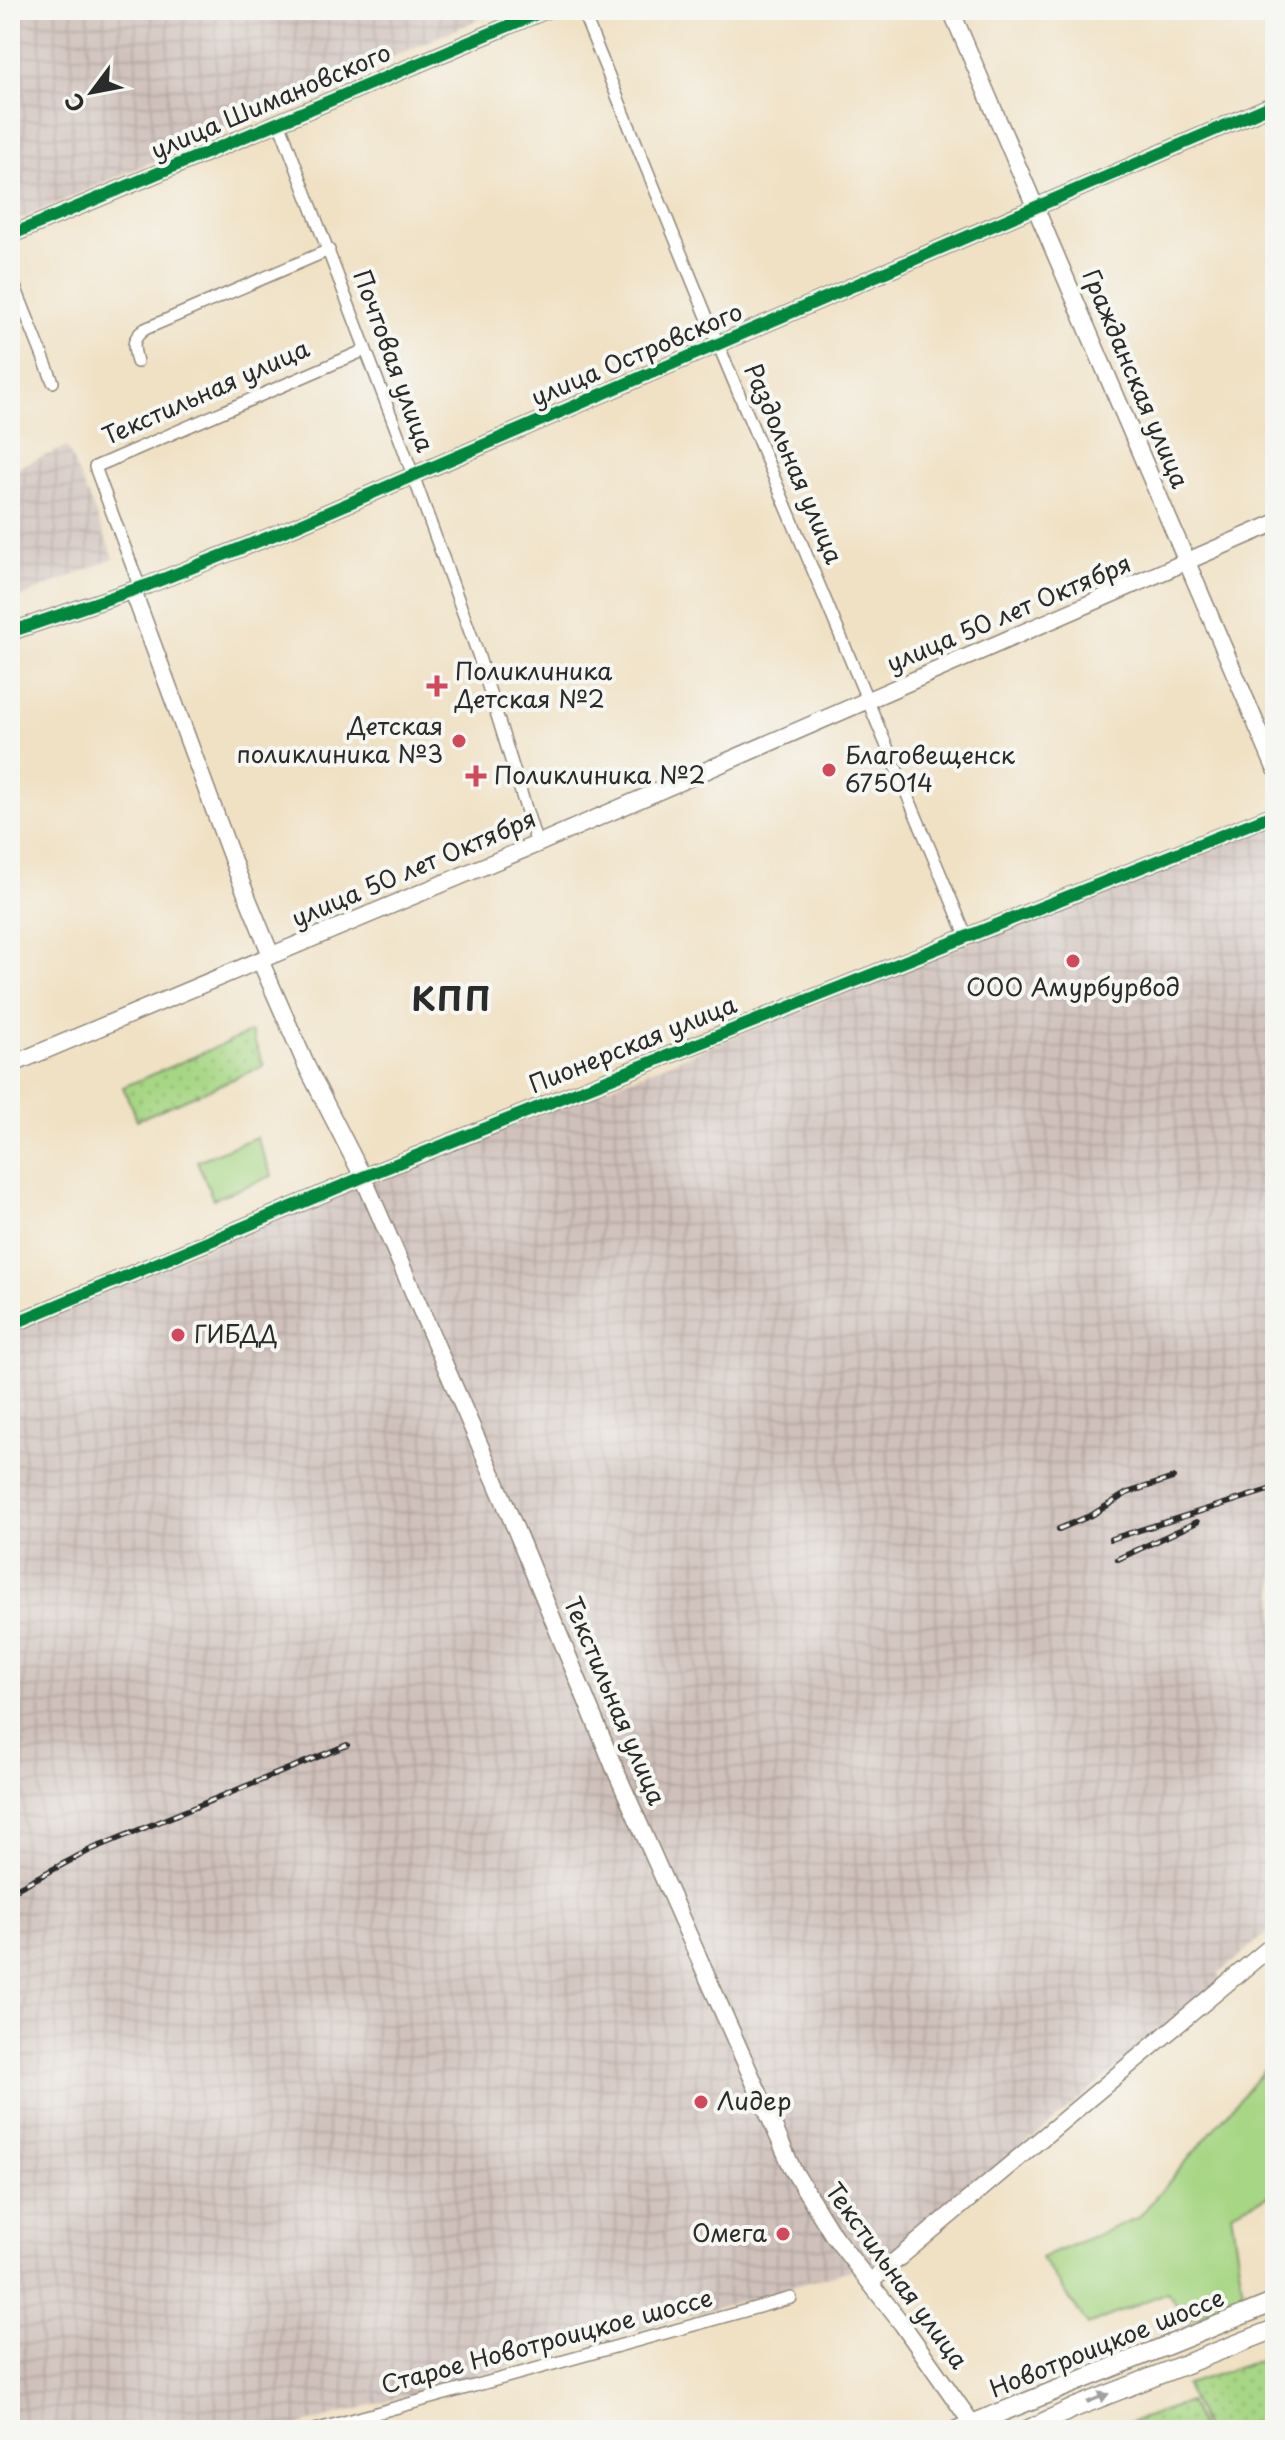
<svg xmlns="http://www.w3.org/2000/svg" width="1285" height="2440" font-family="'Playpen Sans',sans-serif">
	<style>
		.industrial { fill: url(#industrial-grid) }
		.green { fill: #a7d684; stroke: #698058; stroke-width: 2 }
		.park { fill: url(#park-dots); stroke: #698058; stroke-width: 2 }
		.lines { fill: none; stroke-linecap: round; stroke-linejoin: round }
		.street-casing { stroke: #8e8678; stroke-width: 14 }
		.secondary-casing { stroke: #8e8678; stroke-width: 19 }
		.primary-casing { stroke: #8e8678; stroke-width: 21 }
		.street { stroke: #fff; stroke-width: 11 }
		.secondary { stroke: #fff; stroke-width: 16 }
		.primary { stroke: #fff; stroke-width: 18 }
		.rail-casing { stroke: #2b2b2b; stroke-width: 6 }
		.rail { stroke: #f6f6f2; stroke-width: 3; stroke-dasharray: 9; stroke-linecap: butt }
		.cycleway-casing { stroke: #f6f6f2; stroke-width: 17 }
		.cycleway { stroke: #00873e; stroke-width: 12 }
		.oneway { fill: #a0a0a0 }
		.poi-dot { fill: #d1495b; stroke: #f6f6f2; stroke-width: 3 }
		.labels { text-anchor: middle; stroke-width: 8; stroke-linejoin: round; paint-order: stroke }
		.street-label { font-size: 24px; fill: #2b2b2b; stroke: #f6f6f2 }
		.poi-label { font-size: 24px; fill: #2b2b2b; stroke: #f6f6f2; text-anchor: start }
		.district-label { font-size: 32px; font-weight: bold; letter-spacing: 2px; fill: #2b2b2b; stroke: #f6f6f2 }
	</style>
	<defs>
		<pattern id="industrial-grid" width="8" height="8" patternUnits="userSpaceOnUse" patternTransform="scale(2)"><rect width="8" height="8" fill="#cfc0ba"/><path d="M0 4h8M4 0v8" fill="none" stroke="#b2a5a0"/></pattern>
		<pattern id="park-dots" width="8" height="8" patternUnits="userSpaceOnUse" patternTransform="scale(2)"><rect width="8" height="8" fill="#a7d684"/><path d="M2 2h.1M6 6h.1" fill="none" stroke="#90b872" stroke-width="1.8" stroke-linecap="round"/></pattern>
	</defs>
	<rect width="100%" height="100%" fill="#f6f6f2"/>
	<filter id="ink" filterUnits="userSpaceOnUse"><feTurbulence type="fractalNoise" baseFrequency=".0125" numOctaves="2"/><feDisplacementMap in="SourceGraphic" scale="16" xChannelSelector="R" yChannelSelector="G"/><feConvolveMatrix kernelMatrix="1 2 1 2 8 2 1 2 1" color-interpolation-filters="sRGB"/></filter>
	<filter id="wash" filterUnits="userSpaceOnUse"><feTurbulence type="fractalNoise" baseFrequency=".006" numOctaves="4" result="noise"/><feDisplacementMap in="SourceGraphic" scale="32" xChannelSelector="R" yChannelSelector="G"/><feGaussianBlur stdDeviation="1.8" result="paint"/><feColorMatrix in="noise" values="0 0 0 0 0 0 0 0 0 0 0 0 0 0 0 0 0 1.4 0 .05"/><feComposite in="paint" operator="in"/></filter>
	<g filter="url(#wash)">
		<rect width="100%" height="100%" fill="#f0e1c4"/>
		<!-- industrial -->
		<path class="industrial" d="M10 10H500L16 221 10 204Z
			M67 447 114 558 10 602V468L18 467Z
			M1275 821V1926L1218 1974 1221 1980 887 2261 884 2257 876 2263 283 2430H10V1326Z"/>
		<!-- green -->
		<path class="green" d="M256 1137 272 1176 213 1199 197 1161Z
			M1275 2057V2193L1231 2212 1243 2293 1188 2321 1167 2292 1088 2325 1041 2258 1139 2217Z"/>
		<!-- park -->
		<path class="park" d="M251 1032 264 1066 137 1120 123 1087Z
			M1275 2351V2430H1206L1185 2385 1257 2361Z
			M1189 2402 1202 2430H1132L1128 2423Z"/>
	</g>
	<g filter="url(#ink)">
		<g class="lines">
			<defs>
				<path id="street" d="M582 10 718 344 966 935
					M279 122 401 442 478 654 537 844
					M10 274 53 382
					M137 362C133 346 131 339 145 329L329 250
					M140 588 95 467 365 350
					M315 2430 791 2298"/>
				<path id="secondary" d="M951 10 1275 768
					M13 234 546 10
					M133 591 237 872 271 955
					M10 632 148 585 289 529 1275 104
					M260 960 307 1067 363 1177 501 1494 614 1767 793 2170 833 2235 902 2324 973 2425
					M10 1065 537 844 1275 523
					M10 1325 363 1177 1275 814
					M870 2282 1275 1943"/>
				<path id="primary" d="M957 2430 1275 2302
					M1027 2430 1074 2408 1275 2329"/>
			</defs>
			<!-- street casing -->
			<use href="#street" class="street-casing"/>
			<!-- secondary casing -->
			<use href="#secondary" class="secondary-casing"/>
			<!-- primary casing -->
			<use href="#primary" class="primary-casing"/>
			<!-- street -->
			<use href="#street" class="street"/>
			<!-- secondary -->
			<use href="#secondary" class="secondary"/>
			<!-- primary -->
			<use href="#primary" class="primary"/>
			<defs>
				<path id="rail" d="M1059 1529 1092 1515 1127 1493 1173 1478
					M1111 1539 1275 1488
					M1118 1559 1197 1522
					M10 1892 90 1850 347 1745"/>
			</defs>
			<!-- rail casing -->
			<use href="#rail" class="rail-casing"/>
			<!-- rail -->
			<use href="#rail" class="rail"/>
			<defs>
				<path id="cycleway" d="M10 238 13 234 546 10
					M10 632 148 585 289 529 1275 104
					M10 1325 363 1177 1275 814"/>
			</defs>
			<!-- cycleway casing -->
			<use href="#cycleway" class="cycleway-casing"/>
			<!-- cycleway -->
			<use href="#cycleway" class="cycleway"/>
		</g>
		<!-- one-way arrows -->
		<defs><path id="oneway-solid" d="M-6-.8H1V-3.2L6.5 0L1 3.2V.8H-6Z" transform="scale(2)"/></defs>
		<use class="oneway" href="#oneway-solid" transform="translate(1098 2398) rotate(-22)"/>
	</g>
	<!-- markers -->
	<g class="poi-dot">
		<path d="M433 674h8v8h8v8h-8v8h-8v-8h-8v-8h8z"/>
		<circle cx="459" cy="741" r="8"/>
		<circle cx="829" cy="770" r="8"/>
		<path d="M472 764h8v8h8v8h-8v8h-8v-8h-8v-8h8z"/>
		<circle cx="1073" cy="961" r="8"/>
		<circle cx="178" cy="1335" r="8"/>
		<circle cx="701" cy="2102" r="8"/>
		<circle cx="783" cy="2234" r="8"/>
	</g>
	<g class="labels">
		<!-- street labels -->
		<g class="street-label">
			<text transform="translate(271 102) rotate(-23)" y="8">улица Шимановского</text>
			<text transform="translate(637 355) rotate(-23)" y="8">улица Островского</text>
			<text transform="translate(393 361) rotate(70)" y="8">Почтовая улица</text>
			<text transform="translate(1135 379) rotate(67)" y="8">Гражданская улица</text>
			<text transform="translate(206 393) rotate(-24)" y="8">Текстильная улица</text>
			<text transform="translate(793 464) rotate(67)" y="8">Раздольная улица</text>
			<text transform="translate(1009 614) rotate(-23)" y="8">улица 50 лет Октября</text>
			<text transform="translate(414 869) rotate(-23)" y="8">улица 50 лет Октября</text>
			<text transform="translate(633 1045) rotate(-22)" y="8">Пионерская улица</text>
			<text transform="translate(614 1701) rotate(67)" y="8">Текстильная улица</text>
			<text transform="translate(896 2276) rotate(54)" y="8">Текстильная улица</text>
			<text transform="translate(547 2342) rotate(-15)" y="8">Старое Новотроицкое шоссе</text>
			<text transform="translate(1107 2344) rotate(-22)" y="8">Новотроицкое шоссе</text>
		</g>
		<!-- poi labels -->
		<g class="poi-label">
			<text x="455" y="680">Поликлиника<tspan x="455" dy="28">Детская №2</tspan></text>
			<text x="443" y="735" text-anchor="end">Детская<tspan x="443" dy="28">поликлиника №3</tspan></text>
			<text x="845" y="764">Благовещенск<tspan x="845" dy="28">675014</tspan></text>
			<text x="494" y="784">Поликлиника №2</text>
			<text x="1073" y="996" text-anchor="middle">ООО Амурбурвод</text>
			<text x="194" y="1343">ГИБДД</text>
			<text x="717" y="2110">Лидер</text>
			<text x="767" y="2242" text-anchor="end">Омега</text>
		</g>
		<!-- district labels -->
		<g class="district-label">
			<text x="452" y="1011">КПП</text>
		</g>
	</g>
	<!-- margin -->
	<rect width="1285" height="2440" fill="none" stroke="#f6f6f2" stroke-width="40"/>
	<!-- north arrow -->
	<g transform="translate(92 92) rotate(238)" stroke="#f6f6f2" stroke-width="6" paint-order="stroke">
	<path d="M0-6L14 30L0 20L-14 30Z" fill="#2b2b2b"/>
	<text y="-12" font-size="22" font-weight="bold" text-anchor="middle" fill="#2b2b2b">С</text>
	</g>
</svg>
